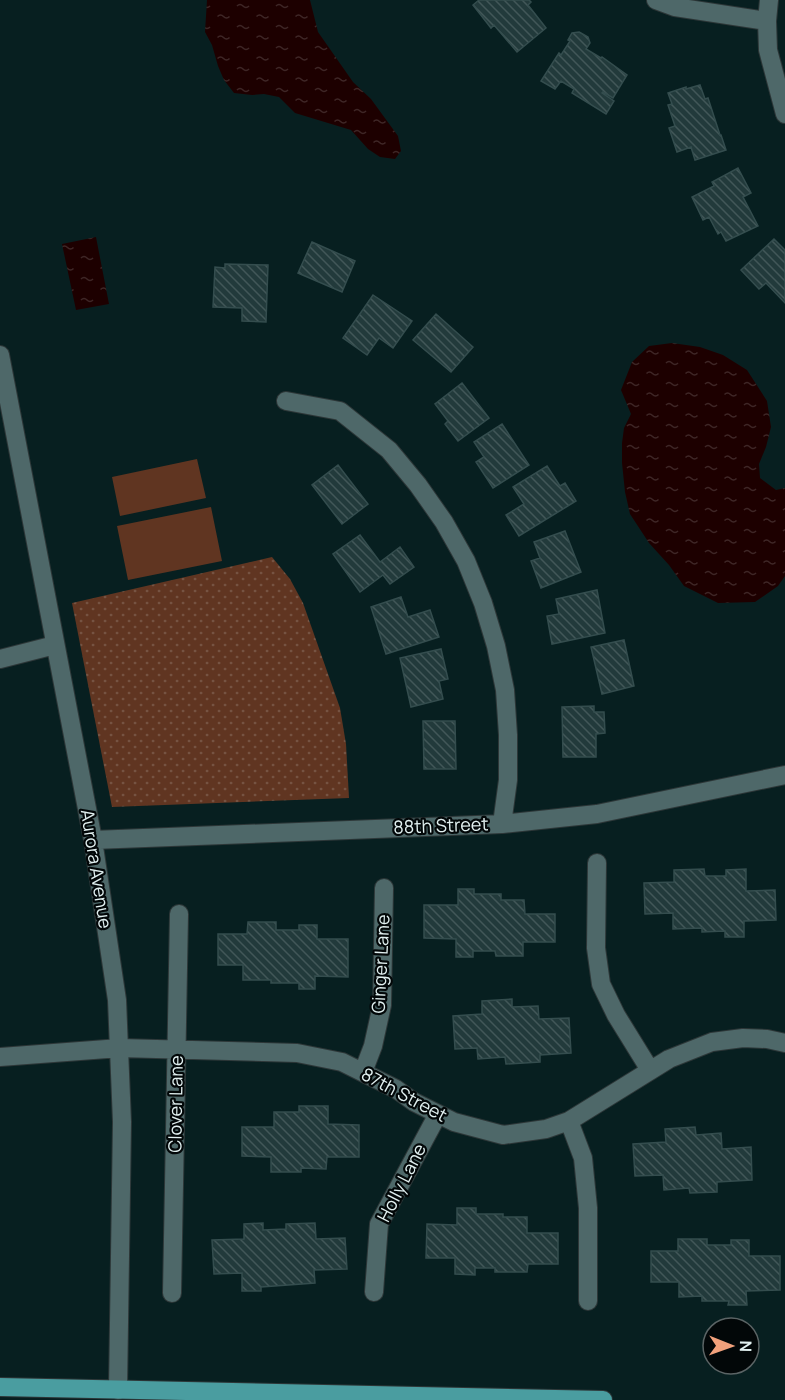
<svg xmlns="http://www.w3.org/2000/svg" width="785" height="1400" font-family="Manrope,sans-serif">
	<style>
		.park { fill: url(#park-dots) }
		.pitch { fill: #603521 }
		.water { fill: url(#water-ripples) }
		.building { fill: url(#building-back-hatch); stroke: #344d4e; stroke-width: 1.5 }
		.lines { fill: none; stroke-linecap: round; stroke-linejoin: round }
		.street-casing { stroke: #2d3738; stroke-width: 20 }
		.primary-casing { stroke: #2d3738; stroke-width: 20 }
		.street { stroke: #4e6869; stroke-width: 18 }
		.primary { stroke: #4a9da0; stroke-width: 18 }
		.labels { text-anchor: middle; stroke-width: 4.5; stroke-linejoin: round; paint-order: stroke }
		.street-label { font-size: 18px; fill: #e1f0f0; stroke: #020708 }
	</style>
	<defs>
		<pattern id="park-dots" width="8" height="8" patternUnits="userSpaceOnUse" patternTransform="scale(1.5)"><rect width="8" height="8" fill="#603521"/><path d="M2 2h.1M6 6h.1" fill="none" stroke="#765342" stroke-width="1.8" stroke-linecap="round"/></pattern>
		<pattern id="water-ripples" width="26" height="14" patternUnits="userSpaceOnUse" patternTransform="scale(1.5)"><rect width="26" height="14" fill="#1d0000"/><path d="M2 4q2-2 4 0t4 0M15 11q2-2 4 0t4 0" fill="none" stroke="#3e2626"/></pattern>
		<pattern id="building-back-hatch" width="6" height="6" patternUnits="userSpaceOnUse" patternTransform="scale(1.5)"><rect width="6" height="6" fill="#223a3b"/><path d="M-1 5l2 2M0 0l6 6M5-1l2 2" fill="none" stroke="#425758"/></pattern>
	</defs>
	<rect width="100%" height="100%" fill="#071f20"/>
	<!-- park -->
	<path class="park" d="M272 557 290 579 303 603 340 708 346 744 349 798 112 807 72 603Z"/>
	<!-- pitch -->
	<path class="pitch" d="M197 459 206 498 120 516 112 477Z
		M211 507 222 561 128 580 117 526Z"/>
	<!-- water -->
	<path class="water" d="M207 0H310L318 32 353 82 371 99 398 136 401 151 395 159 380 157 368 149 351 130 295 113 279 97 264 94 252 95 234 93 224 80 218 66 212 45 205 32Z
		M96 237 109 304 76 310 62 244Z
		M672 343 700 347 723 355 747 370 767 401 771 427 766 447 759 464 760 478 776 490 785 488V576L778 586 755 602 718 603 684 586 669 565 649 543 630 514 625 492 622 463V443L624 428 631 414 621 390 632 362 649 346Z"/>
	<!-- building -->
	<path class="building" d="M479 0H529L531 2 528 5 546 28 517 52 494 25 491 28 473 5Z
		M579 32 588 37 590 43 586 49 601 58 602 57 627 75 613 98 603 92 602 93 614 101 606 114 572 93 574 89 561 81 555 89 541 81 559 53 561 55 570 41 568 40 572 33Z
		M700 85 705 99 708 98 720 135H721L726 150 695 160 691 147 677 152 669 128 675 126 668 105 672 104 668 93 686 87V89Z
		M738 168 751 193 743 197 758 226 726 241 721 232 718 234 709 217 703 220 692 197 714 186 712 182Z
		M774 239 785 250V303L766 283 759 289 741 270Z
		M312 242 355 261 342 292 298 273Z
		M225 264 268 265 266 322 242 321V308L213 307 215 267 225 268Z
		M373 295 412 321 393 348 379 338 367 355 343 338Z
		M436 314 473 347 451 372 413 340Z
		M462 383 489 418 458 441 445 424 448 421 435 404Z
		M502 424 529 465 493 488 476 462 484 457 474 442Z
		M338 465 368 504 342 524 312 485Z
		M547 466 560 486 565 483 576 501 519 536 506 515 524 504 513 487Z
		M565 531 581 572 541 588 531 561 540 558 534 542Z
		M360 535 380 562 400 547 414 567 390 584 383 575 360 592 333 554Z
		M597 590 605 633 552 644 547 616 559 614 556 599Z
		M401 597 408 617 430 610 439 637 386 654 371 607Z
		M624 640 634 686 602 694 591 647Z
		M441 649 448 679 439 681 443 699 411 707 400 658Z
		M594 706V712H604L605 733 596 734V757H563L562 707Z
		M423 721H455L456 769H424Z
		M704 869 705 876H726V870L746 869V891L775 890 776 920 744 921V937H725V931L702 932V928L673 929V913L645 914 644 883 674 882V870Z
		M458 889H474V894H501V900H524L525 914H555V942H523V956H496L495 951H473V957H456V939L424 938V905H458Z
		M248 922H276V930H299V925H317V939H348V977L315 976V989H299V983H271V980H243V965H218V934H247Z
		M512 999V1007L538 1006 539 1019 569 1018 571 1053 540 1055V1062L506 1064 505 1057 478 1059 477 1048 455 1049 453 1016 482 1014V1001Z
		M299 1106H328V1124L359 1125V1157H327L326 1169 301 1168V1172H271V1157L242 1156V1127H274V1112H299Z
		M695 1127 696 1135 721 1133 722 1149 751 1147 752 1180 717 1182V1192L690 1193 689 1188 664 1190 663 1175 635 1176 633 1144 666 1142 665 1129Z
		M457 1208H476V1214H503V1217H527V1233H558V1264H528L527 1272H495V1268H475V1275L455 1274V1258H426L427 1224 457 1225Z
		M263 1223V1230L286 1229V1224L315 1223 316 1239 345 1238 347 1269 314 1270 315 1283 261 1287V1291H242V1273L214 1274 212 1240 244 1239V1224Z
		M678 1239H707V1245H731V1240H749V1256H780V1290L746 1291 747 1305H728L729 1301H702V1296L679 1297V1282H651V1251H678Z"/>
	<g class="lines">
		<defs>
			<path id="street" d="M656 0 675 7 767 21
				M769 0 767 21 768 50 785 114
				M0 355 93 840 117 1000 122 1122 118 1390
				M286 401 340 411 389 450 418 485 444 522 466 561 483 603 496 646 505 690 508 735V780L502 824
				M0 659 55 645
				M93 840 502 824 597 814 785 775
				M597 863 596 948 601 984 616 1015 650 1070
				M0 1057 120 1048 297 1053 342 1062 396 1089 414 1102 454 1122 503 1135 546 1129 569 1121 669 1059 712 1042 743 1038 767 1039 785 1043
				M363 1072 373 1046 382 1005 384 888
				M569 1121 583 1158 588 1208V1301
				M374 1292 379 1224 438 1114
				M172 1293 179 914"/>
			<path id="primary" d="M0 1387 603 1400"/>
		</defs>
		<!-- street casing -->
		<use href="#street" class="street-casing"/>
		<!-- primary casing -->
		<use href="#primary" class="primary-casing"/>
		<!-- street -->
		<use href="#street" class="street"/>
		<!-- primary -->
		<use href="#primary" class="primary"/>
	</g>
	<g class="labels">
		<!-- street labels -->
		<g class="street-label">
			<text transform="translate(441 826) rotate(-2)" y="6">88th Street</text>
			<text transform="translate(96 869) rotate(81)" y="6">Aurora Avenue</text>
			<text transform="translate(381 964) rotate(-87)" y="6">Ginger Lane</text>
			<text transform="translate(404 1095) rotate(28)" y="6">87th Street</text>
			<text transform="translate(176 1104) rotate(-89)" y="6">Clover Lane</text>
			<text transform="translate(402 1183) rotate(-63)" y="6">Holly Lane</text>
		</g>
	</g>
	<!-- north arrow -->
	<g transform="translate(731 1346) rotate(91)"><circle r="28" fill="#020708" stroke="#5b6465" stroke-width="1.5"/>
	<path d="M0-4.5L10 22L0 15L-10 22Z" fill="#f1a17c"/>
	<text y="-9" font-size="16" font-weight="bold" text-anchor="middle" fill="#e1f0f0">N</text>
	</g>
</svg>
